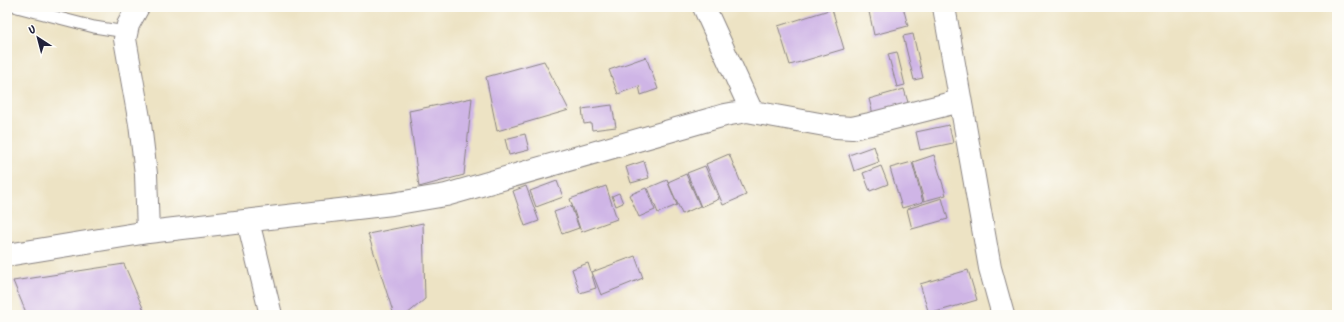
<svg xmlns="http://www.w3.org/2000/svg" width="1344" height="322" font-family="Kalam,sans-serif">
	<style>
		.building { fill: #cfb5e6 }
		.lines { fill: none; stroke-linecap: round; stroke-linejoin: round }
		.service-casing { stroke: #888280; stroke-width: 13 }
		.minor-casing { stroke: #888280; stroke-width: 24 }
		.tertiary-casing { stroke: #888280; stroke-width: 24 }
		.service { stroke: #fff; stroke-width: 11 }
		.minor { stroke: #fff; stroke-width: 22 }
		.tertiary { stroke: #fff; stroke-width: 22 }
	</style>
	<rect width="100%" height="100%" fill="#fdfcf7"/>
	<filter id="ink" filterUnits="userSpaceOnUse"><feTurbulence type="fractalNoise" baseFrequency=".025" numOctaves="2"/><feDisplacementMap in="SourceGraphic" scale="8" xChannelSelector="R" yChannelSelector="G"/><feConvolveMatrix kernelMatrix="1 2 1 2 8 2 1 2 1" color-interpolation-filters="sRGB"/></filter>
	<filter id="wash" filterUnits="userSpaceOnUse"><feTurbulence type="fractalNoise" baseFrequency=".012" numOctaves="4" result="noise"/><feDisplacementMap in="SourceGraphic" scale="16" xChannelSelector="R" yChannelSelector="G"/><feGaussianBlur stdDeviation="0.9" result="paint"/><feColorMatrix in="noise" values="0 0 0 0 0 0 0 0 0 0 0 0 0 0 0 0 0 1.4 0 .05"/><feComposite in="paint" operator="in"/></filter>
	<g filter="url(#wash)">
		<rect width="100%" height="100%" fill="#ede3c4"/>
		<g id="blocks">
			<!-- building -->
			<path class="building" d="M868 7H903L908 26 874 35Z
				M832 9 844 49 790 65 778 26Z
				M913 34 923 78 914 80 903 36Z
				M897 52 905 85 897 87 888 54Z
				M646 57 658 89 641 95 639 86 618 94 609 70Z
				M544 61 569 110 497 131 486 77Z
				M904 89 910 109 874 118 869 99Z
				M472 98 464 175 419 187 409 111Z
				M612 105 616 127 592 130 591 123 584 124 582 109Z
				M949 125 953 143 920 150 916 132Z
				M525 134 529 150 509 155 505 139Z
				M874 146 879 162 854 171 849 155Z
				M729 154 746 195 723 205 706 164Z
				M934 155 946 195 924 201 913 162Z
				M644 161 649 178 631 183 626 167Z
				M912 162 923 202 902 208 890 168Z
				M705 166 719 199 701 207 687 173Z
				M881 166 888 184 870 191 863 173Z
				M686 174 700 206 682 214 668 182Z
				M667 180 677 205 658 213 648 188Z
				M557 181 563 197 536 207 530 191Z
				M526 186 539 221 525 226 513 191Z
				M606 186 617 219 581 232 570 199Z
				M646 188 655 210 639 217 629 195Z
				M619 193 623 203 616 206 612 196Z
				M942 198 948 219 912 229 907 209Z
				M571 206 579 228 562 234 554 212Z
				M423 223 425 299 406 315H394L368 234Z
				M635 256 643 278 601 295 592 272Z
				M588 263 596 288 580 293 572 269Z
				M124 264 146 315H27L13 281Z
				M968 270 977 300 929 314 920 284Z"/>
		</g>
	</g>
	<g filter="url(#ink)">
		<use href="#blocks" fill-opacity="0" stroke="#888280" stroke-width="1"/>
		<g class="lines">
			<defs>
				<path id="service" d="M17 7 94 27 126 32"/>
				<path id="minor" d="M138 7 128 25 125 39 140 124 146 174 148 232
					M704 7 752 112
					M248 221 271 315
					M7 255 148 232 392 204 446 195 725 115 747 111 836 127 852 128 870 124 960 101"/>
				<path id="tertiary" d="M944 7 990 268 1003 315"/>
			</defs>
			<!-- service casing -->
			<use href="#service" class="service-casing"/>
			<!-- minor casing -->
			<use href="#minor" class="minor-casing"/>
			<!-- tertiary casing -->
			<use href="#tertiary" class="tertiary-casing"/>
			<!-- service -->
			<use href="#service" class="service"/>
			<!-- minor -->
			<use href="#minor" class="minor"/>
			<!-- tertiary -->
			<use href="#tertiary" class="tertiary"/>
		</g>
	</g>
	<!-- margin -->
	<rect width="1344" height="322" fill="none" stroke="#fdfcf7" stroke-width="24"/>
	<!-- north arrow -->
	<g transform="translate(38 38) rotate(324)" stroke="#fdfcf7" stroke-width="3" paint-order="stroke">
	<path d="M0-3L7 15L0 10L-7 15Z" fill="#22223b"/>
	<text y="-6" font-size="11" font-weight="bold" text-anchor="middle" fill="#22223b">U</text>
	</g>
</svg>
